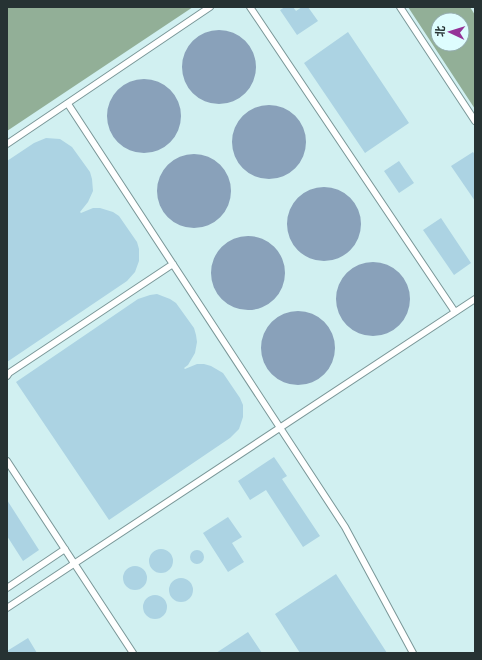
<svg xmlns="http://www.w3.org/2000/svg" width="482" height="660" font-family="'Alegreya Sans','Noto Sans SC',sans-serif">
	<style>
		.forest { fill: #92af97; fill-rule: evenodd }
		.water { fill: #89a1ba }
		.building { fill: #acd3e3 }
		.lines { fill: none; stroke-linecap: round; stroke-linejoin: round }
		.lane-casing { stroke: #7a9798; stroke-width: 8 }
		.lane { stroke: #fff; stroke-width: 6 }
	</style>
	<rect width="100%" height="100%" fill="#d1f0f1"/>
	<!-- forest -->
	<path class="forest" d="M7 7H193L7 131Z
		M408 7H470L475 15V109ZM438 20H462V44H438Z"/>
	<!-- water -->
	<path class="water" d="M182 67a37 37 0 1 1 74 0a37 37 0 1 1-74 0Z
		M107 116a37 37 0 1 1 74 0a37 37 0 1 1-74 0Z
		M232 142a37 37 0 1 1 74 0a37 37 0 1 1-74 0Z
		M157 191a37 37 0 1 1 74 0a37 37 0 1 1-74 0Z
		M287 224a37 37 0 1 1 74 0a37 37 0 1 1-74 0Z
		M211 273a37 37 0 1 1 74 0a37 37 0 1 1-74 0Z
		M336 299a37 37 0 1 1 74 0a37 37 0 1 1-74 0Z
		M261 348a37 37 0 1 1 74 0a37 37 0 1 1-74 0Z"/>
	<!-- building -->
	<path class="building" d="M285 7H293L296 11 302 7H308L318 21 297 35 280 10Z
		M348 32 409 123 365 153 304 63Z
		M46 138 60 139 72 147 90 172 92 179 93 191 88 202 80 212 81 213 93 208H100L113 212 119 216 137 242 139 249V261L135 272 127 281 7 362V161L34 143Z
		M473 152 475 155V201L451 166Z
		M399 161 414 183 399 193 384 171Z
		M441 218 471 263 454 275 423 230Z
		M157 294 170 299 176 303 194 328 196 335 197 342 195 353 188 365 184 368 185 369 197 364H204L211 366 223 373 240 398 243 405V417L239 429 230 438 109 520 16 382 138 299 150 295Z
		M274 457 287 476 282 479 320 536 303 547 266 490 250 500 238 481Z
		M7 500 39 550 23 561 7 536Z
		M228 517 242 537 232 543 244 562 228 572 203 533Z
		M149 561a12 12 0 1 1 24 0a12 12 0 1 1-24 0Z
		M190 557a7 7 0 1 1 14 0a7 7 0 1 1-14 0Z
		M123 578a12 12 0 1 1 24 0a12 12 0 1 1-24 0Z
		M336 574 387 653H300L275 614Z
		M169 590a12 12 0 1 1 24 0a12 12 0 1 1-24 0Z
		M143 607a12 12 0 1 1 24 0a12 12 0 1 1-24 0Z
		M248 632 262 653H216Z
		M28 638 37 653H7V651Z"/>
	<g class="lines">
		<defs>
			<path id="lane" d="M250 7 455 312
				M400 7 475 121
				M68 104 345 527 413 653
				M7 144 210 7
				M7 376 9 373 173 264
				M7 461 133 653
				M7 588 65 549
				M7 608 475 299"/>
		</defs>
		<!-- lane casing -->
		<use href="#lane" class="lane-casing"/>
		<!-- lane -->
		<use href="#lane" class="lane"/>
	</g>
	<!-- border -->
	<rect width="482" height="660" fill="none" stroke="#263233" stroke-width="16"/>
	<!-- north arrow -->
	<g transform="translate(450 32) rotate(274)"><circle r="19" fill="#defdfe" stroke="#94acad"/>
	<path d="M0-3L7 15L0 10L-7 15Z" fill="#953298"/>
	<text y="-6" font-size="11" font-weight="bold" text-anchor="middle" fill="#263233">北</text>
	</g>
</svg>
